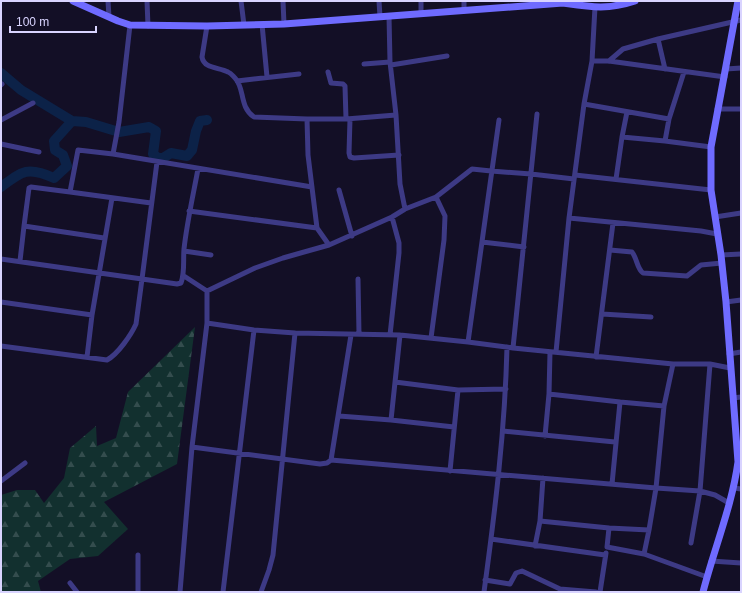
<svg xmlns="http://www.w3.org/2000/svg" width="742" height="593" font-family="Helvetica,sans-serif">
	<style>
		.forest { fill: url(#forest-firs) }
		.lines { fill: none; stroke-linecap: round; stroke-linejoin: round }
		.river { stroke: #0c2248; stroke-width: 10 }
		.street { stroke: #3d3a85; stroke-width: 5 }
		.secondary { stroke: #6f6bff; stroke-width: 7 }
	</style>
	<defs>
		<pattern id="forest-firs" width="22" height="20" patternUnits="userSpaceOnUse"><rect width="22" height="20" fill="#12302f"/><path d="M5 1l3.5 6h-7zM16 11l3.5 6h-7z" fill="#344d4e"/></pattern>
	</defs>
	<rect width="100%" height="100%" fill="#130f26"/>
	<!-- forest -->
	<path class="forest" d="M195 327 177 464 104 502 128 529 98 556 70 559 38 581 41 592H1V495L17 490H35L44 503 64 478 70 448 96 426 97 446 116 438 128 392Z"/>
	<g class="lines">
		<!-- river -->
		<path class="river" d="M1 73 21 90 72 121
			M1 187C22 171 28 166 54 178L67 166 63 155 55 150 54 141 72 121 86 122 119 132 149 127 156 131 153 154 158 158H163L171 153 187 156 192 150 196 131 200 121 207 120"/>
		<!-- street -->
		<path class="street" d="M108 1 109 17
			M147 1 148 26
			M241 1 244 25
			M283 1 284 24
			M379 1 380 17
			M421 1V13
			M464 1V11
			M389 16 390 62 396 115 400 184 405 209
			M262 24 267 77
			M207 26 202 57C204 69 219 67 228 72 231 73 233 76 235 78 245 88 239 107 254 117L307 119 308 155 317 228 329 245
			M658 39 665 69
			M592 61H609L725 77
			M609 61 623 49 658 39 741 20
			M364 64 390 62
			M391 65 447 56
			M726 69 741 68
			M328 72 331 83 343 84 345 86 346 119
			M237 81 299 74
			M1 85 2 84
			M584 104 669 119
			M717 109H741
			M627 112 622 137 665 141 669 119 684 72
			M307 119H346L396 115
			M350 119 349 153 350 157 354 158 399 155
			M1 120 33 103
			M665 141 711 147
			M1 144 39 152
			M113 154 119 122 130 25
			M575 175 711 190
			M616 179 622 137
			M339 190 352 236
			M151 203 70 192 78 150 113 154 312 187
			M189 211 317 228
			M715 217 741 213
			M569 218 701 231 717 234
			M24 226 29 188 31 187 70 192
			M482 242 524 247
			M610 250 632 252C637 258 637 269 643 273L687 276 701 265 722 263
			M184 251 211 255
			M721 255 741 254
			M1 259 142 279 157 162
			M20 261 24 226 104 238
			M184 276 207 291
			M358 279 359 334
			M207 291 255 268 283 258 329 245 392 217 405 209 436 197 472 169 491 171 531 174 574 179
			M1 302 92 315 112 198
			M726 302 741 300
			M602 314 651 317
			M207 323 254 330 295 333 400 335 468 342 513 348 673 364H710L730 368
			M390 335 399 253V243L392 217
			M400 335 391 420 454 427
			M431 338 444 240 445 216 436 197
			M468 342 499 120
			M1 346 107 360C118 354 131 335 136 324L142 279 177 284 181 283C185 272 183 261 184 249 187 222 193 196 198 169
			M513 348 537 114
			M556 352 569 218 584 104 592 61 595 7
			M729 354 741 352
			M87 357 92 315
			M596 357 613 223
			M395 382 458 390 450 471
			M458 390 506 389
			M549 394 620 402 612 484
			M733 398 741 397
			M620 402 664 406
			M339 416 391 420
			M503 431 615 442
			M545 436 549 394 550 352
			M192 447 320 464 327 463 331 460 351 335
			M331 460 656 488 700 491 715 495 729 503
			M1 481 25 463
			M734 488 741 489
			M540 521 609 528 649 530 644 554
			M609 528 607 547 644 554 707 577
			M649 530 656 488 664 406 673 364
			M491 539 605 555
			M691 543 700 491 710 364
			M535 546 540 521 543 478
			M711 561 741 563
			M485 580 510 584 516 573 522 571 560 589 596 592
			M70 583 77 592
			M138 592V555
			M180 592 192 447 207 323V291
			M223 592 254 330
			M261 592 269 570 273 555 295 333
			M484 592C495 511 505 430 507 347
			M600 592 606 553"/>
		<!-- secondary -->
		<path class="secondary" d="M73 1 118 21 130 25 207 26 284 24 563 3C591 7 608 10 635 1
			M703 592C714 549 732 506 738 462L726 302 721 255 711 190V147L738 1"/>
	</g>
	<!-- border -->
	<rect width="742" height="593" fill="none" stroke="#d9d4ff" stroke-width="4"/>
	<!-- scale -->
	<path d="M10 26v6h86v-6" fill="none" stroke="#d9d4ff" stroke-width="2"/>
	<text x="16" y="26" font-size="12" fill="#d9d4ff" stroke="#130f26" stroke-width="3" paint-order="stroke">100 m</text>
</svg>
